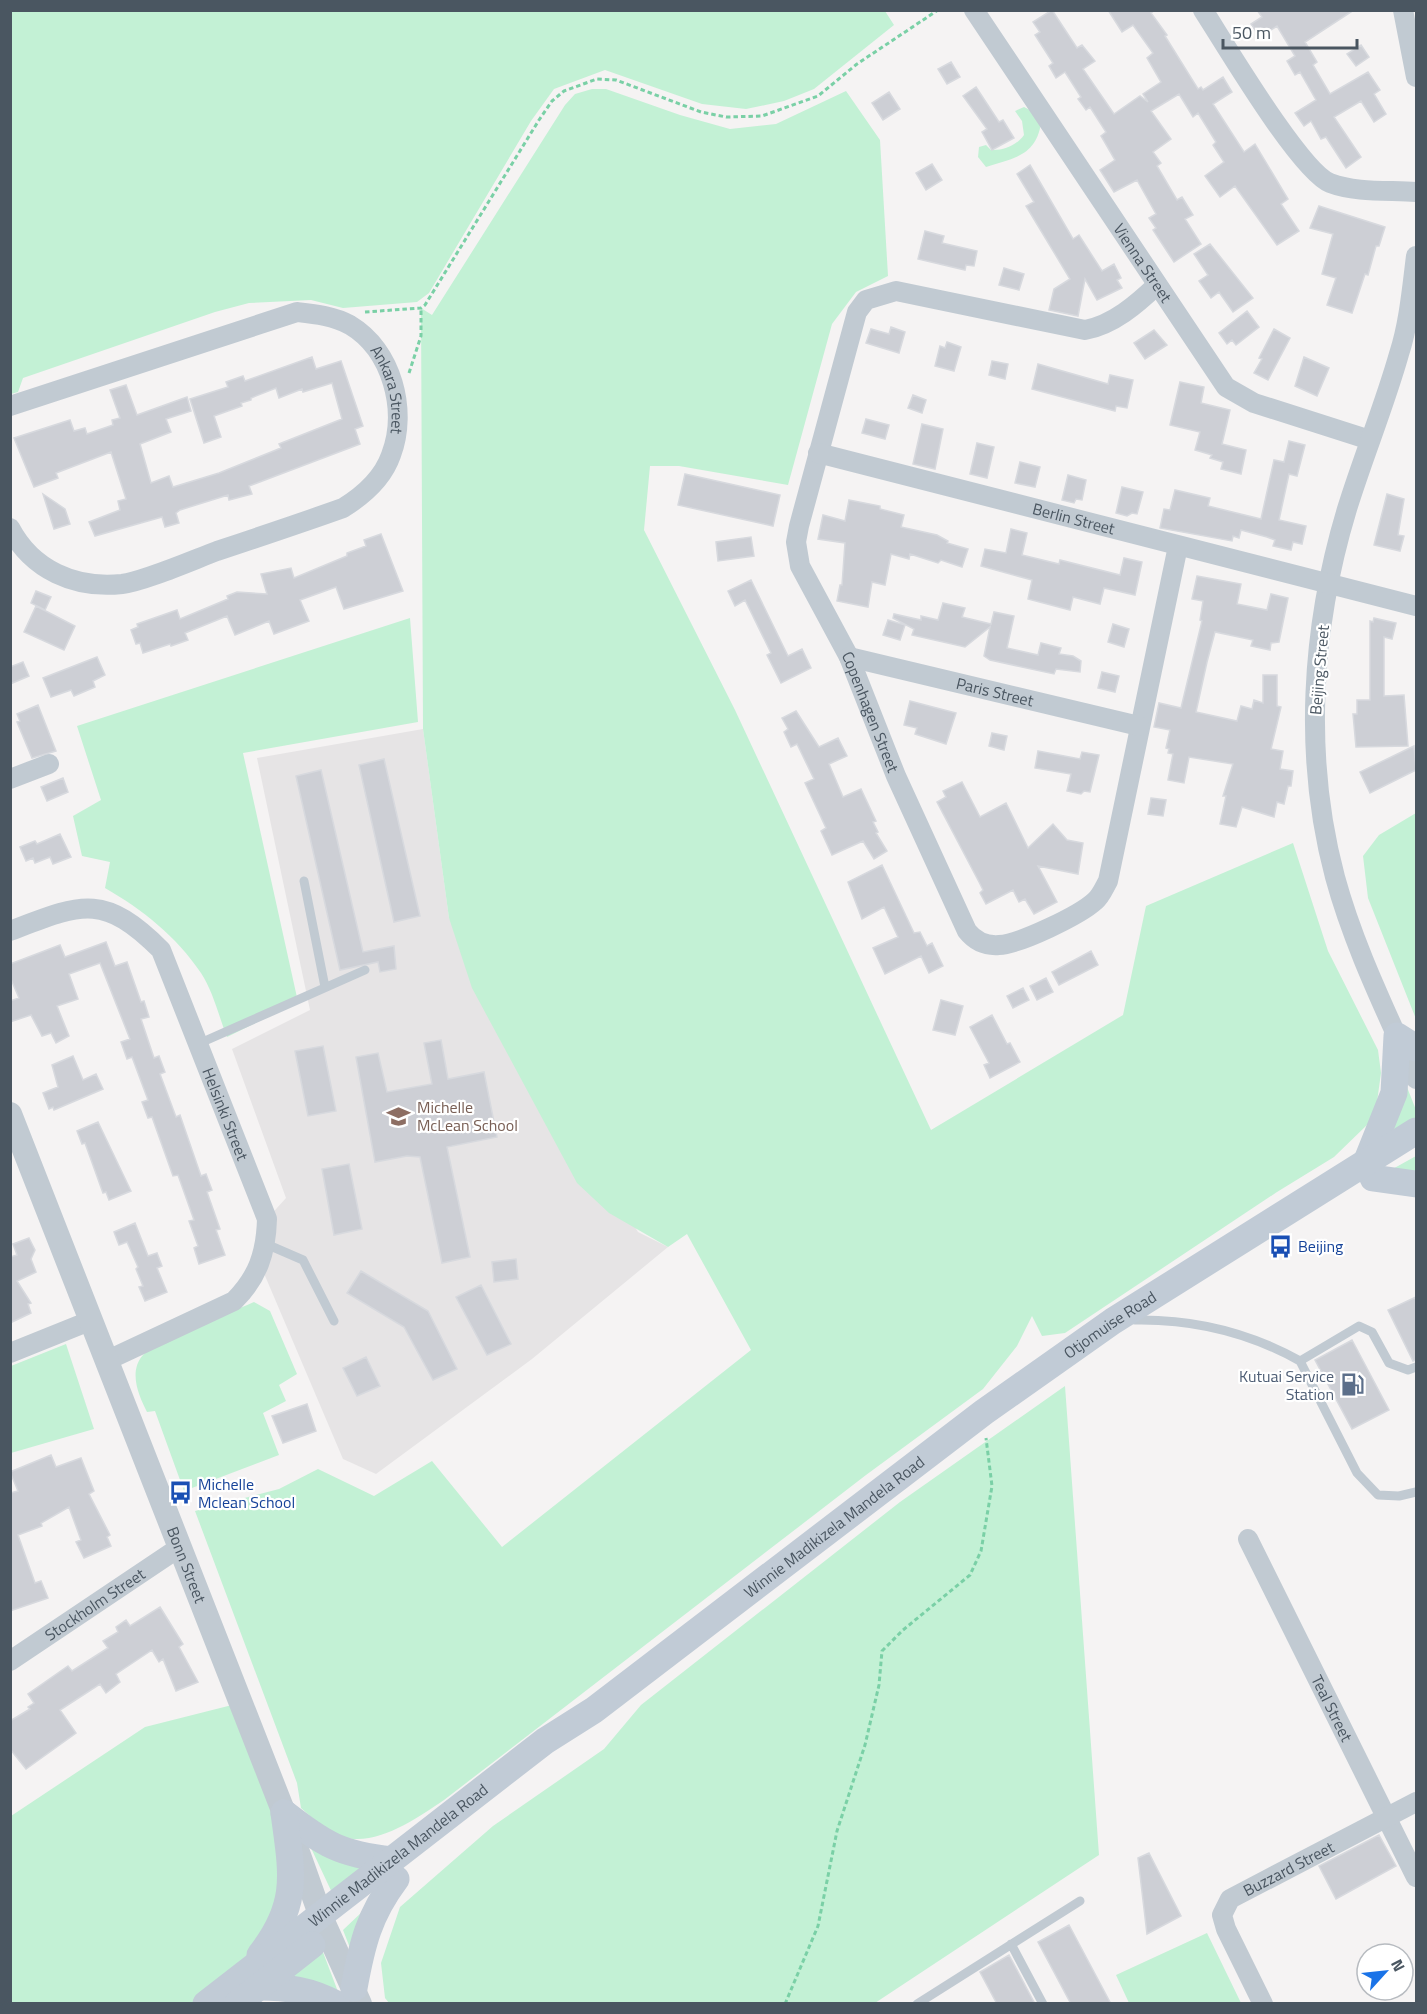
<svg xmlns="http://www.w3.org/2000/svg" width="1427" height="2014" font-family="'Titillium Web',sans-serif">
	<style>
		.education { fill: #e6e4e5 }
		.green { fill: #c3f1d5 }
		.building { fill: #cdcfd5; stroke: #d7d9de; stroke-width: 1.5 }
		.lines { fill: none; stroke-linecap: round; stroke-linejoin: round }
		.path { stroke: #7ad0a6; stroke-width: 3; stroke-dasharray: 4.5 3; stroke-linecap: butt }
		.service { stroke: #c1cad2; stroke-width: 9 }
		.minor { stroke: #c1cad2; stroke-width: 20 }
		.tertiary { stroke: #c1cad2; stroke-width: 24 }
		.secondary { stroke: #c1cbd6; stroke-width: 27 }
		.labels { text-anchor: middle; stroke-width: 4.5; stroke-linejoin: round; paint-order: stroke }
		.street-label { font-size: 16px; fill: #4a5661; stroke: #fff }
		.education-label { font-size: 16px; fill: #785e54; stroke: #fff; text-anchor: start }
		.transit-label { font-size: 16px; fill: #164399; stroke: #fff; text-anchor: start }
		.service-label { font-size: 16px; fill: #4e5e75; stroke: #fff; text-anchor: end }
	</style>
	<rect width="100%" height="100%" fill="#f5f3f3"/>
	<!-- education -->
	<path class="education" d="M423 729 449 918 638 1232 668 1247 532 1359 376 1474 343 1459 260 1264 267 1219 286 1198 232 1049 310 1010 257 758Z"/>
	<!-- green -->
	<path class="green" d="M885 11 894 25 814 89 784 101 746 109 702 104 605 70 554 89 531 121 429 293 417 302 343 308 311 300 249 303 215 312 23 378 18 392 11 394V11Z
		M592 89H606L680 115 730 129 776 124 846 91 880 140 888 276 856 292 832 324 788 485 679 466H650L644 530 735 710 931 1130 1123 1015 1146 906 1293 843 1328 951 1378 1050 1381 1073 1377 1102 1368 1124 1334 1157 1277 1192 1065 1333 1042 1336 1032 1316 1017 1346 983 1389 866 1475 444 1800C417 1818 374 1849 340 1836 326 1830 312 1818 301 1808L297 1783 195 1511 279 1489 318 1469 374 1496 432 1461 502 1547 751 1350 687 1234 668 1247 609 1213 577 1183 472 988 449 918 423 729 421 308 432 315 565 105 575 94Z
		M1024 107 1034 112 1041 123C1036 156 1014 158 986 167L978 157 979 147 986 145 991 150C1003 151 1017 145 1024 135L1022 121 1015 111Z
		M410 618 418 722 243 753 298 1002 227 1037C219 1017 213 991 201 973 176 936 143 910 105 888L110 862 82 856 73 816 101 800 77 726Z
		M1416 813V1019L1368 898 1363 856 1379 835Z
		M1405 1082 1416 1110V1121L1379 1145Z
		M1416 1156V1176L1389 1171Z
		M254 1302 270 1311 297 1374 279 1385 286 1401 263 1413 279 1455 184 1491 155 1411 147 1412C139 1396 128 1372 143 1355 159 1339 230 1313 254 1302Z
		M66 1344 94 1429 11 1453V1366Z
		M1065 1386 1099 1855 875 2003H389L385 1998 381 1963 400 1907 493 1826 604 1749 641 1705 900 1502Z
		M240 1703 284 1813 286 1910 206 2003 11 2004V1816L145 1727Z
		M311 1848 368 1866 335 1899Z
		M363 1911 350 1948 343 1930Z
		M1207 1933 1241 2003H1129L1116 1975Z
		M321 1947 340 1997 282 1979Z"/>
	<!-- building -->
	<path class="building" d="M1052 10 1077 48 1082 45 1095 61 1083 69 1114 114 1140 96 1148 102 1143 94 1161 82 1147 58 1153 53 1133 25 1122 32 1108 10H1155L1151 13 1167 35 1165 36 1198 89 1201 87 1203 90 1223 77 1232 92 1213 104 1244 152 1255 144 1288 199 1281 204 1299 231 1277 245 1235 186 1220 197 1205 176 1224 162 1213 145 1216 142 1198 113 1193 117 1179 94 1151 111 1171 139 1153 152 1161 163 1157 166 1177 200 1182 197 1193 215 1185 219 1201 244 1174 262 1153 230 1156 228 1149 218 1156 214 1137 180 1114 192 1100 170 1115 160 1101 136 1106 132 1090 107 1086 110 1078 99 1081 97 1065 72 1056 78 1049 66 1053 63 1035 35 1040 32 1033 22Z
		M1257 10H1354L1305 42 1317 62 1313 65 1330 94 1368 72 1380 90 1374 94 1386 114 1374 122 1361 101 1334 117 1361 157 1346 168 1326 137 1321 139 1311 121 1304 126 1295 113 1316 100 1300 72 1295 75 1287 61 1295 56 1277 26 1260 37 1251 24 1262 17Z
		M1361 45 1369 57 1356 66 1347 54Z
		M951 62 960 77 947 84 938 69Z
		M976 87 999 122 1003 120 1014 138 992 150 982 132 987 129 963 96Z
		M889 92 900 109 883 120 872 103Z
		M932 164 942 180 926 190 916 173Z
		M1030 165 1073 239 1079 235 1102 271 1114 264 1121 278 1117 280 1122 288 1097 300 1085 279 1078 316 1049 310 1054 289 1070 279 1026 206 1034 202 1017 174Z
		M1319 206 1385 227 1379 246H1376L1368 275 1365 274 1352 313 1327 305 1336 278 1322 274 1333 234 1310 228Z
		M925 231 944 236 942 243 977 251 974 266 966 265 965 270 918 259Z
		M1210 244 1253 298 1233 312 1219 292 1211 298 1199 281 1208 275 1194 254Z
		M1004 268 1024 274 1019 290 999 285Z
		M1247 311 1259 327 1236 345 1232 340 1227 344 1219 333Z
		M891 327 905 332 899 353 866 343 871 329 889 334Z
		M1274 329 1290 338 1268 380 1254 373 1262 359 1259 358Z
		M1154 330 1167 345 1145 359 1134 343Z
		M947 342 961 347 954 371 935 366 940 346 945 348Z
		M312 357 316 369 341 361 363 426 355 429 360 444 249 486 252 494 229 500 228 495 180 510 176 513 179 523 165 527 162 517 95 536 89 522 120 510 118 501 126 499 111 452 56 473 58 478 34 487 14 438 70 420 74 431 85 428 87 434 113 425 112 420 120 418 110 390 126 385 137 415 187 397 191 411 166 419 171 432 140 444 151 483 169 476 173 487 219 473 281 448 279 444 342 419 332 383 303 392 302 389 279 398 276 388 251 398V400L241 403 242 406 214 416 221 437 204 443 190 399 228 387 226 382 243 376 245 381Z
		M1304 357 1329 368 1317 396 1295 386Z
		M992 361 1008 364 1005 379 989 375Z
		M1038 364 1108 384 1110 375 1133 380 1127 408 1116 406 1115 411 1032 389Z
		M1180 382 1204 387 1201 403 1230 410 1222 444 1246 450 1241 474 1221 469 1223 462 1210 458 1212 455 1195 450 1200 432 1170 425Z
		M913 395 926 400 922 413 908 408Z
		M866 419 889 425 885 439 862 433Z
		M922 424 943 429 935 469 913 464Z
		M1289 441 1305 445 1297 476 1289 474 1279 520 1306 526 1302 544 1293 542 1291 550 1273 546 1275 540 1267 537 1241 530 1239 538 1233 536 1232 541 1160 528 1164 509 1170 510 1175 490 1210 498 1208 506 1261 519 1274 460 1284 462Z
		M977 443 994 447 987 478 970 474Z
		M1020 462 1040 467 1035 487 1015 483Z
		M685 474 780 495 773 526 678 505Z
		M1068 475 1086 480 1082 500 1076 499 1074 503 1062 500Z
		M1122 487 1143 492 1137 514 1132 513 1127 516 1116 513Z
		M43 494 65 509 70 524 54 529Z
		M1387 494 1404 499 1398 535 1404 536 1400 551 1374 545Z
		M849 500 880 506V509L904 515 901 527 937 535 948 541 947 543 968 549 962 567 941 560 938 563 910 554 909 559 891 554 885 585 872 582 868 607 837 601 840 585H842L845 543 818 539 823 515 845 521Z
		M1011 529 1027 533 1022 555 1059 564 1060 560 1120 575 1124 558 1142 562 1135 595 1104 588 1100 604 1073 597 1070 610 1028 599 1032 580 981 566 985 549 1006 553Z
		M381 534 403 591 344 609 336 587 300 600 309 621 274 634 269 621 235 635 227 616 185 633 188 640 171 646 170 644 143 653 140 643 136 644 131 630 138 627 137 624 177 610 180 619 228 599 227 596 237 592 267 594 261 574 291 568 294 578 347 556V553L366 546 364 540Z
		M751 537 754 556 718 561 716 542Z
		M1197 576 1241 584 1237 604 1267 610 1271 594 1288 598 1279 642 1271 643 1270 650 1251 646 1253 640 1215 632 1207 662 1196 712 1237 721 1241 706 1252 709 1254 700 1263 703V675H1277V706L1281 707 1271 749 1283 751 1280 769 1293 771 1291 786H1288L1284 804 1277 802 1274 817 1242 807 1236 827 1220 824 1226 796H1223L1233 764 1189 757 1184 783 1168 780 1173 754 1168 753 1169 749 1166 748 1170 730 1154 727 1159 703 1181 708 1202 621 1200 620 1203 601 1192 599Z
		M751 580 788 656 802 649 811 668 781 683 767 655 771 653 745 600 735 606 728 591Z
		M36 591 51 597 45 610 31 603Z
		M943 603 965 608 962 617 991 624 994 612 1014 616 1007 648 1038 655 1041 643 1061 648 1059 654 1073 656 1081 661 1080 672 1056 669 1054 674 990 660 984 656 990 627 965 647 912 635 914 629 893 618 894 614 921 620V616L938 620Z
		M36 606 75 626 64 650 24 632Z
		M1374 618 1396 623 1392 639 1384 637V696L1404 695 1408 746 1356 747 1353 714H1357V700H1370V621L1373 622Z
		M888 620 905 625 900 640 883 635Z
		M1113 624 1129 629 1124 647 1108 642Z
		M97 657 105 675 93 681 95 687 74 696 71 690 51 697 43 678Z
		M23 662 29 676 10 684V667Z
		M1102 672 1119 676 1115 692 1098 688Z
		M910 701 956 713 946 744 915 734 917 728 904 725Z
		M38 705 56 751 32 758 17 722 20 721 17 714Z
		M796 711 819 747 838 738 847 756 829 764 843 797 861 789 876 821 873 822 878 832 876 833 887 851 874 859 863 841 832 855 821 831 826 828 805 783 814 779 797 744 791 747 784 732 788 729 782 718Z
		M992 733 1007 736 1004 750 989 746Z
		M1414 746 1416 770 1370 793 1360 772Z
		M1038 751 1080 759 1082 752 1099 755 1090 792 1084 791 1081 794 1067 791 1071 774 1035 768Z
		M384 759 420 916 394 922 359 765Z
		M321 770 363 952 394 946 396 969 380 972 378 962 340 970 296 776Z
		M63 778 68 792 47 801 41 787Z
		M962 782 980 817 1006 803 1028 848 1053 824 1067 840 1083 843 1078 874 1038 866 1057 902 1034 914 1025 899 1019 902 1013 890 986 904 980 893 983 890 979 882 937 802 946 797 943 791Z
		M1151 798 1166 800 1163 816 1148 814Z
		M60 834 71 857 53 864 50 857 35 863 33 858 26 861 20 847 35 841 37 844Z
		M882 865 914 933 920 932 927 946 932 943 943 966 929 973 921 956 885 974 873 948 898 937 884 907 862 919 848 882Z
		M106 942 115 966 127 962 141 1002 144 1001 149 1017 141 1019 154 1058 159 1056 165 1072 160 1074 176 1117 180 1115 201 1176 206 1174 212 1190 207 1192 220 1229 216 1230 225 1255 199 1264 194 1248 198 1246 189 1221 194 1220 178 1175 173 1176 152 1117 148 1118 142 1102 148 1100 132 1057 127 1059 121 1042 130 1039 100 963 69 974 78 999 57 1006 69 1036 56 1043 51 1033 42 1036 31 1015 10 1022V1001L19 998 10 977V964L60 945 65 957Z
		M1091 951 1098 965 1059 985 1052 972Z
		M1046 978 1053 992 1037 1000 1030 986Z
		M1023 988 1029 1000 1013 1008 1007 996Z
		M941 1000 963 1006 955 1035 933 1030Z
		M992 1015 1007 1044 1010 1043 1020 1062 990 1078 984 1065 989 1063 970 1027Z
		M441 1040 448 1079 484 1072 497 1137 447 1147 470 1257 442 1263 420 1157 407 1156 375 1162 356 1057 378 1053 387 1092 432 1084 424 1043Z
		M323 1046 336 1111 308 1116 295 1051Z
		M73 1056 83 1080 96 1074 103 1089 54 1110 53 1107 49 1109 43 1093 58 1087 52 1065Z
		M98 1122 131 1191 109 1200 106 1192 103 1193 85 1143 82 1144 77 1131Z
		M349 1164 362 1229 334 1235 322 1169Z
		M135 1223 148 1256 157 1253 162 1266 157 1268 167 1292 145 1301 139 1287 143 1286 136 1269 138 1267 127 1242 119 1245 114 1232Z
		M29 1238 35 1250 31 1259 36 1272 17 1281 31 1303 28 1304 31 1313 10 1323V1257L17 1255 13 1244Z
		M516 1259 518 1279 494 1282 492 1262Z
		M361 1271 428 1311 457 1369 433 1380 404 1327 347 1293Z
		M481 1285 511 1344 487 1355 456 1297Z
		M1416 1297V1360L1413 1361 1388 1310Z
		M1352 1340 1389 1410 1352 1429 1315 1360Z
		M366 1357 380 1386 357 1396 343 1368Z
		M307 1404 316 1431 283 1443 272 1416Z
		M51 1455 56 1467 81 1458 94 1491 89 1494 110 1535 107 1537 111 1546 84 1558 76 1542 81 1540 69 1507 41 1523 42 1526 18 1535 35 1583 41 1581 48 1598 10 1611V1493L18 1491 10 1472Z
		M160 1607 183 1644 179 1647 198 1682 176 1691 163 1659 159 1662 152 1650 116 1674 120 1682 106 1693 100 1684 60 1710 76 1733 26 1769 10 1749V1721L30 1709 28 1707 34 1703 28 1694 68 1666 72 1671 108 1648 103 1641 118 1632 116 1627 126 1620 130 1626Z
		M1379 1835 1396 1866 1336 1899 1319 1866Z
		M1149 1853 1181 1916 1147 1934 1138 1858Z
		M1069 1925 1111 2004H1071L1038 1942Z
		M1009 1955 1035 2004H997L980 1972Z"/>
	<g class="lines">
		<!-- path -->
		<path class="path" d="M365 312 421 308 425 305 539 120 552 101 564 91 597 79 616 80 701 112 726 117 762 116 818 96 857 64 938 10
			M409 373 421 336V308
			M785 2004 818 1926 837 1831 865 1745 879 1685 882 1651 903 1630 970 1575 981 1551 992 1486 986 1438"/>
		<!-- service -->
		<path class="service" d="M304 881 325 987
			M198 1044 365 970
			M266 1244 303 1260 334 1321
			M1135 1320C1193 1319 1250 1333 1300 1361
			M1416 1367 1408 1370 1389 1363 1372 1332 1359 1326 1300 1361 1357 1473 1378 1495 1399 1496 1416 1492
			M1011 1944 1043 2004
			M917 2004 1080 1901"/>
		<!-- minor -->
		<g class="minor">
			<path id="s1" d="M974 10 1226 387 1254 403 1370 440"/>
			<path d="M1203 10C1225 44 1300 171 1330 183 1356 193 1390 190 1416 192"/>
			<path d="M1403 10 1416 77"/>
			<path d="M1416 256C1412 288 1409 323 1399 354 1384 407 1363 457 1347 509 1311 628 1303 757 1335 877 1354 947 1387 1013 1416 1079"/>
			<path id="s2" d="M1157 285C1137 304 1113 325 1085 330L896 291 866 300 857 312 799 526 796 542 800 566 849 657 896 776 967 931C975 941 986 946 999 945 1020 944 1080 915 1095 901 1101 896 1104 888 1108 881L1178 546"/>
			<path id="s3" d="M10 406 297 312C315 314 334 316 350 325 392 350 408 410 391 455 383 478 364 495 343 508 301 523 259 537 217 551 193 560 145 581 122 584 75 589 32 570 10 528"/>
			<path id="s4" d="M818 453 1416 606"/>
			<path id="s5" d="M849 657 1139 726"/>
			<path d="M10 779 49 764"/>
			<path id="s6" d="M10 931C81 904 103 892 161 950L267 1219C266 1253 258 1277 234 1301L108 1360"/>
			<path d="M10 1353 92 1320"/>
			<path id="s7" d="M1248 1539 1416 1877"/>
			<path id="s8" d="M10 1661 180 1547"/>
			<path id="s9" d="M1263 2004 1226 1929 1222 1915 1230 1899 1416 1802"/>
		</g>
		<!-- tertiary -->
		<path class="tertiary" id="s10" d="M10 1114 284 1813 321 1917 360 2004"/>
		<!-- secondary -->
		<g class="secondary">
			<path d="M1366 1163 1394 1093 1397 1036 1416 1048"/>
			<path d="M1373 1178 1416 1184"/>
			<path d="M284 1813C326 1845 339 1854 392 1860"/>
			<path d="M260 1955C300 1904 292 1873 284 1813"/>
			<path d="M258 1987C287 1987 310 1990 336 2004"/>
			<path d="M354 1988C362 1944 369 1915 396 1879"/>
			<path id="s11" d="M206 2004 545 1741 594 1710 984 1412 1113 1321 1416 1131"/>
			<path d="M237 2004 312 1945"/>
		</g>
	</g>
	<!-- icons -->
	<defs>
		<symbol id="school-bare" viewBox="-9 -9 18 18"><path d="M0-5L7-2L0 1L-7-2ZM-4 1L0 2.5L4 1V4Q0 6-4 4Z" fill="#8d6e63" stroke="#fff" stroke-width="2.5" paint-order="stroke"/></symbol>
		<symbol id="bus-bare" viewBox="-9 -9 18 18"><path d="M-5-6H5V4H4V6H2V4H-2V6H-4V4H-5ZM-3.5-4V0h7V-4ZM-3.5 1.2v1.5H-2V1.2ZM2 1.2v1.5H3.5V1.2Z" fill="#1a4fb4" stroke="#fff" stroke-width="2.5" paint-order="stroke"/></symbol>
		<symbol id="fuel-bare" viewBox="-9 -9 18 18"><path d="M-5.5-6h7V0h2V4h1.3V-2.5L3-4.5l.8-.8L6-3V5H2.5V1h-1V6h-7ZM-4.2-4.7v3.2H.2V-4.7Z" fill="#5c6f8a" stroke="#fff" stroke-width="2.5" paint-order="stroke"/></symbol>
	</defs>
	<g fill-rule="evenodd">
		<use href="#school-bare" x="382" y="1100" width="33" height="33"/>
		<use href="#bus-bare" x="1264" y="1230" width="33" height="33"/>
		<use href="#fuel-bare" x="1336" y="1368" width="33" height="33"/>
		<use href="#bus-bare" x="164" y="1476" width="33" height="33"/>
	</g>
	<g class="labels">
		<!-- street labels -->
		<g class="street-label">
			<text dy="6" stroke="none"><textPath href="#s1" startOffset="304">Vienna Street</textPath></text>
			<text dy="6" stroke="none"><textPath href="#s3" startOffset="436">Ankara Street</textPath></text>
			<text dy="6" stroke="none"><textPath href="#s4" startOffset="264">Berlin Street</textPath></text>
			<text transform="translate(1319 670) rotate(-85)" y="6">Beijing Street</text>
			<text dy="6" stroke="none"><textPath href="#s5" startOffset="150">Paris Street</textPath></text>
			<text dy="6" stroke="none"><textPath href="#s2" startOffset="750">Copenhagen Street</textPath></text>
			<text dy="6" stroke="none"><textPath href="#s6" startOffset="344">Helsinki Street</textPath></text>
			<text dy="6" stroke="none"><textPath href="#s11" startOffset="1131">Otjomuise Road</textPath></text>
			<text dy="6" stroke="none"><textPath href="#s11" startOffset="789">Winnie Madikizela Mandela Road</textPath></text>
			<text dy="6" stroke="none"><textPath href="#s10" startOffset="484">Bonn Street</textPath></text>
			<text dy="6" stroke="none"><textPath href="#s8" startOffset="102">Stockholm Street</textPath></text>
			<text dy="6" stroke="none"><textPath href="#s7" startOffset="189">Teal Street</textPath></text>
			<text dy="6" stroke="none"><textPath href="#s11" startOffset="243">Winnie Madikizela Mandela Road</textPath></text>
			<text dy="6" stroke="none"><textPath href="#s9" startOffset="182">Buzzard Street</textPath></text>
		</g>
		<!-- education labels -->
		<g class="education-label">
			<text x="417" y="1113">Michelle<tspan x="417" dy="18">McLean School</tspan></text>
		</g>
		<!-- transit labels -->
		<g class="transit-label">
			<text x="1298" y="1252">Beijing</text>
			<text x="198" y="1490">Michelle<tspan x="198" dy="18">Mclean School</tspan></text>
		</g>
		<!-- service labels -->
		<g class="service-label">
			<text x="1334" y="1382">Kutuai Service<tspan x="1334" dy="18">Station</tspan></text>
		</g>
	</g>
	<!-- border -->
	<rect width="1427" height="2014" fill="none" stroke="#4a5661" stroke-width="24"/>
	<!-- north arrow -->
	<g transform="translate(1385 1972) rotate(63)"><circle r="28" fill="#ffffff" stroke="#b7bbc0" stroke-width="1.5"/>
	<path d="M0-4.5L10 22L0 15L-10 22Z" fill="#1a73e8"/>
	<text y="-9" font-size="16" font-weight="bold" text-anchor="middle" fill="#4a5661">N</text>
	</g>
	<!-- scale -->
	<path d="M1223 39v9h134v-9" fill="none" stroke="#4a5661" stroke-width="3"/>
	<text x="1232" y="39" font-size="18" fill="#4a5661" stroke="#ffffff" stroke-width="4.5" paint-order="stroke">50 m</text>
</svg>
